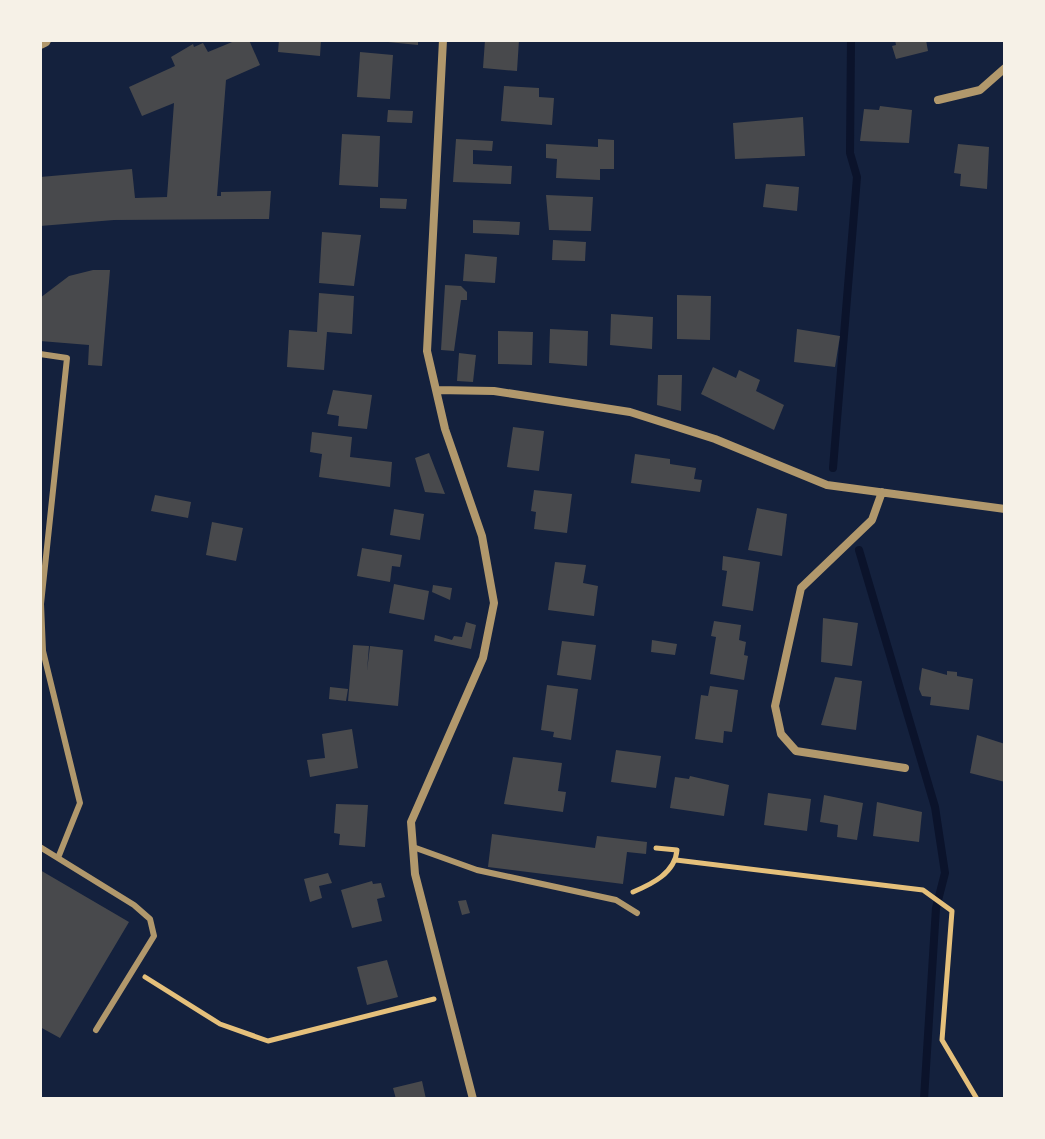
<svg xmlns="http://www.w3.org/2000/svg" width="1045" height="1139" font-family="Jost,sans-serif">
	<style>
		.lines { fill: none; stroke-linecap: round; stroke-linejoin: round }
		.stream { stroke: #0b132b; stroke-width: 8 }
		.building { fill: #48494c }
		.path { stroke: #e5c07b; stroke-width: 5 }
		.service { stroke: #b1986c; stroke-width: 6 }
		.minor { stroke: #b1986c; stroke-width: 8 }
		.tertiary { stroke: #b1986c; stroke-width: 14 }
	</style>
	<rect width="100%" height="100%" fill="#14213d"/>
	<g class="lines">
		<!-- stream -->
		<path class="stream" d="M833 468 857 177 850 153 851 40
			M859 550 935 807 945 873 936 908 924 1099"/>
	</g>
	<!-- building -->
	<path class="building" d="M237 40H249L260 65 226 80 217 196H221V192L271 191 269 219 114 220 40 226V177L132 169 135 198 167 197 174 103 142 116 129 87 175 66 171 57 193 44 194 47 203 43 208 52Z
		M279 40H321L320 56 278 52Z
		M368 40H418V45Z
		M485 40H519L517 71 483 68Z
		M895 40H926L928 51 896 59 892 46 896 45Z
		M360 52 393 55 390 99 357 97Z
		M504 86 539 88V97L554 98 552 125 501 121Z
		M880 106 912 110 909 143 860 141 864 109 879 110Z
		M388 110 413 111 412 123 387 122Z
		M803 117 805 156 735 159 733 123Z
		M342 134 380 136 378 187 339 185Z
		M456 139 493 141 492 151 473 150V164L512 166 511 184 453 182Z
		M598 139 614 140V169H600V180L556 178 557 159 546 158V144L598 147Z
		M958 144 989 147 987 189 960 186 961 174 954 173Z
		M766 184 799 187 797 211 763 207Z
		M546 195 593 197 591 231 549 230Z
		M380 198 407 199 406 209 380 208Z
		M473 220 520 222 519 235 473 233Z
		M322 232 361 235 354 286 319 283Z
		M553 240 586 242 585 261 552 260Z
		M465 254 497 257 495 283 463 281Z
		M93 270H110L102 366 88 365 89 345 40 341V298L69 276Z
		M445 285 461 286 467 292V300H461L454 351 441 350Z
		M319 293 354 296 352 334 327 332 324 370 287 367 289 330 317 332Z
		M677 295 711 296 710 340 677 339Z
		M611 314 653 317 652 349 610 345Z
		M550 329 588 331 587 366 549 363Z
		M797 329 840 336 835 367 794 362Z
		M498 331 533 332 532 365 498 364Z
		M459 353 476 355 473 382 457 381Z
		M713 367 736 378 739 370 760 380 756 391 784 405 774 430 701 394Z
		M658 375H682L681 411 657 405Z
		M333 390 372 395 367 429 338 426 339 416 327 414Z
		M513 427 544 431 539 471 507 467Z
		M312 432 352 437 350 457 392 462 390 487 319 477 322 454 310 452Z
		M429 453 445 494 425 492 415 458Z
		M635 454 670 459V464L696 468 694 479 702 480 700 492 631 483Z
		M534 490 572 494 567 533 534 529 536 512 531 511Z
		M155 495 191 502 188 518 151 511Z
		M757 508 787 514 782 556 748 550Z
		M394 509 424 514 420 540 390 535Z
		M212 522 243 528 236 561 206 555Z
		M362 548 402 555 400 567 392 566 390 582 357 576Z
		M723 556 760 562 753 611 722 606 727 571 722 570Z
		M555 562 586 565 583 583 598 586 594 616 548 610Z
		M394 584 429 591 424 620 389 613Z
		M433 585 452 588 450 600 432 592Z
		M823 618 858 623 852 666 821 662Z
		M714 621 741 625 739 640 746 642 744 655 748 656 744 680 710 674 716 637 711 636Z
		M466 622 476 625 471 649 434 641 435 635 452 640 454 636 462 637Z
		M652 640 677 644 675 655 651 652Z
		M562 641 596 645 591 680 557 675Z
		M353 645 369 646 367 671 370 646 403 650 398 706 348 701Z
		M922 668 947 675V671L957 672V676L973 679 969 710 930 705 931 697 922 696 919 689Z
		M835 677 862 681 856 730 821 725Z
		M547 685 578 689 571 740 553 737 554 732 541 730Z
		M710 686 738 690 732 732 724 731 723 743 695 739 701 695 708 696Z
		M330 687 348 689 346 701 329 699Z
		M352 729 358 768 310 777 307 760 325 758 322 734Z
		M977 735 1005 744V782L970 773Z
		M616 750 661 756 656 788 611 782Z
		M513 757 562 763 558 791 566 792 563 812 504 804Z
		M690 776 729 785 724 816 670 808 675 777 689 779Z
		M768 793 811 799 807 831 764 825Z
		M824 795 863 803 857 840 837 837 838 825 820 822Z
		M877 802 922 812 919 842 873 836Z
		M336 804 368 805 365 847 339 845 340 834 334 833Z
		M492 834 595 848 597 836 647 842 646 854 627 852 623 884 488 867Z
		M40 870 129 922 60 1038 40 1027Z
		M328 873 332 883 319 886 322 898 310 902 304 879Z
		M372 881 373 884 381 883 385 897 377 899 382 921 352 928 341 890Z
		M466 900 470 913 462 915 458 901Z
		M387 960 398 997 367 1005 357 967Z
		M422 1081 426 1099H396L393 1088Z"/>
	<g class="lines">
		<!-- path -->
		<path class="path" d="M676 860 923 890 952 911 942 1040 977 1099
			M633 892C652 884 675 873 677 850L656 848
			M145 977 220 1024 268 1041 434 999"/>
		<!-- service -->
		<path class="service" d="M40 354 67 358 41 604 43 651 80 803 58 858
			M40 847 134 905 150 919 154 936 96 1030
			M413 847 477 870 616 900 637 913"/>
		<!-- minor -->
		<path class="minor" d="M443 40 427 351 445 429 482 536 494 603 483 658 411 822 415 874 473 1099
			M938 100 980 90 1005 68
			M436 390 494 391 630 412 715 439 827 485 1005 509
			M882 492 872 520 801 588 775 706 781 734 796 751 905 768"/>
		<!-- tertiary -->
		<path class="tertiary" d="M40 42 44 40"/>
	</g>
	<!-- border -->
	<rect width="1045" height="1139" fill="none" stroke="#f6f1e7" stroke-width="84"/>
</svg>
